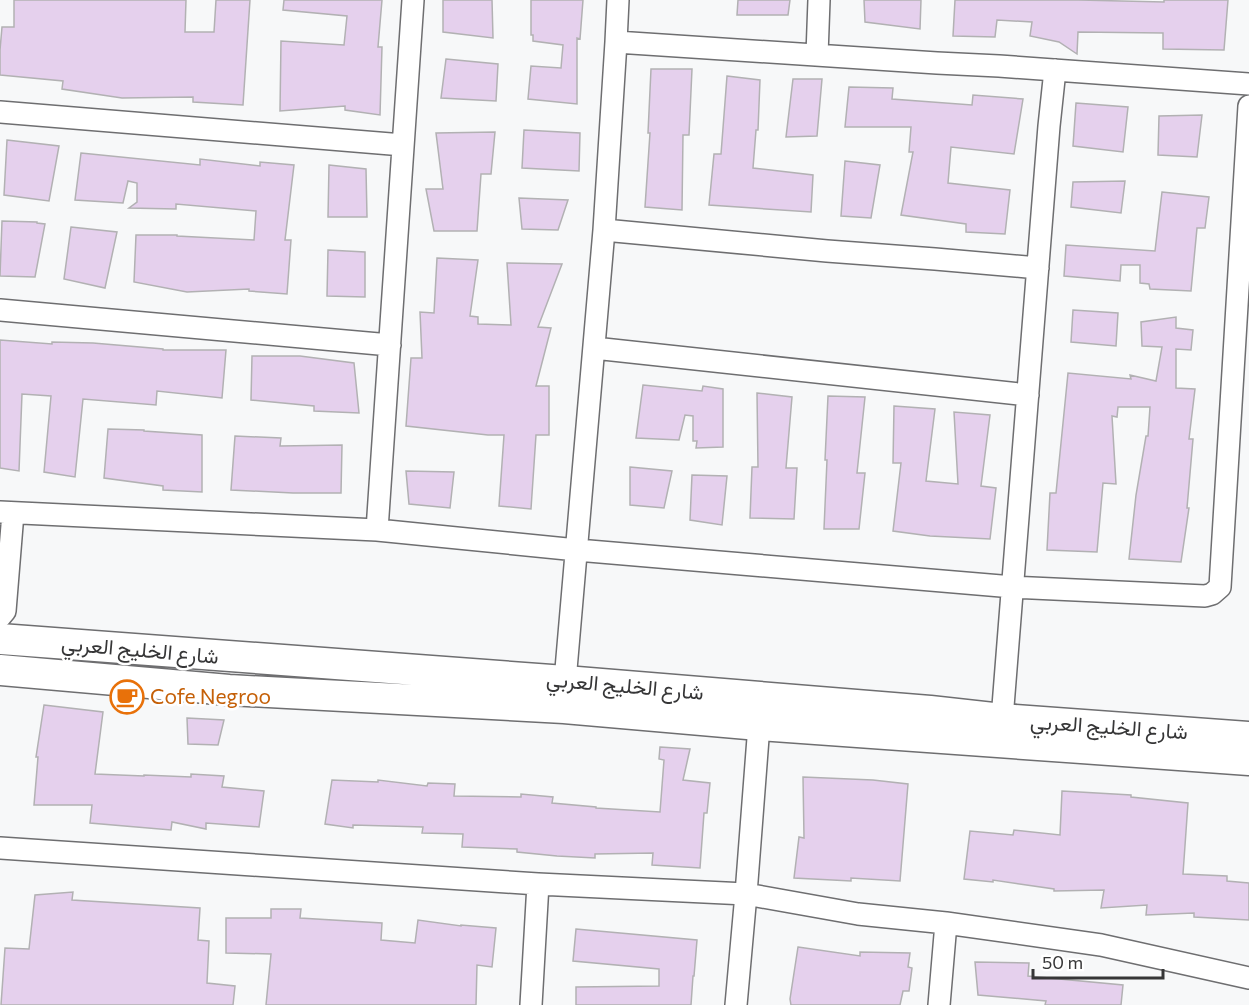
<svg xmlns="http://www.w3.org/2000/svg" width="1249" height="1005" font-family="Commissioner,Vazirmatn,sans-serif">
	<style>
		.building { fill: #e5d0ed; stroke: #b2b1b3; stroke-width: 1.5 }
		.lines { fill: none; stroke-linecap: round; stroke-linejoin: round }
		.minor-casing { stroke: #6e6e70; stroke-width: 24 }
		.secondary-casing { stroke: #6e6e70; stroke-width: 33 }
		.minor { stroke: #fff; stroke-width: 21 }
		.secondary { stroke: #fff; stroke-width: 30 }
		.labels { text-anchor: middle; stroke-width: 5; stroke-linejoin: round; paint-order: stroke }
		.street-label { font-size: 21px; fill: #363637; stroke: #fff }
		.food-label { font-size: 21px; fill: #c56008; stroke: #fff; text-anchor: start }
	</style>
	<rect width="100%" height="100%" fill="#f7f8f9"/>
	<!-- building -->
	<path class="building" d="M14 0H186L185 32H214L216 0H250L243 105 193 102V97L122 98 62 89 63 81 0 75V50L2 27H14Z
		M284 0H382L378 47H382L380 115 345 110V106L280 111 281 41 344 45 347 16 283 10Z
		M443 0H492L493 38 443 32Z
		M531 0H583L580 39 577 38V104L528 99 531 66 561 68 563 45 533 41V35H531Z
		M738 0H790L788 15H737Z
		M864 0H921L920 29 865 22Z
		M955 0H1079L1164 2V0H1228L1224 50 1163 49V33L1078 32 1077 54 1059 42 1030 36 1032 22 997 20 995 37 953 36Z
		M446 59 498 64 496 101 441 98Z
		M651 69H692L689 135H683L682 210 645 207 650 133H648Z
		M727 76 760 80 758 130H756L753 168 813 175 811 212 709 205 714 154H721Z
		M793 79H822L817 136 786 137Z
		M849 87 893 88 892 99 972 105 973 95 1023 99 1014 154 951 147 948 183 1010 190 1005 234 966 232V224L901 215 913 152H909L911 127H845Z
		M1076 103 1128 107 1123 152 1073 146Z
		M1202 115 1197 157 1158 155 1159 116Z
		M524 130 580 133 579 171 522 168Z
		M495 132 491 174H481L477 231H434L426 189H443L436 133Z
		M7 140 59 146 49 201 4 195Z
		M81 153 200 165V159L260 166V162L294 165 285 240H291L287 294 249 291V289L187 292 134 282 136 235H177V236L254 240 256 211 176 204V209L129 208 137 202V183L128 181 123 203 75 200Z
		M845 161 880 165 871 218 841 216Z
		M329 165 366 169 367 217H328Z
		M1125 181 1121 213 1071 207 1073 182Z
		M1162 192 1209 197 1205 228H1197L1191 291 1150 289 1149 284 1140 283V265H1121L1120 281 1064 276 1066 245 1155 251Z
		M519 198 568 200 558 230 522 229Z
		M2 221 37 222V223L45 224 35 277 0 276Z
		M71 227 117 232 105 288 64 279Z
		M328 250 365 252V297L327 296Z
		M437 258 478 260 470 316 478 317V324L511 325 507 263 562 264 538 327 551 328 536 386H549V435H536L531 509 499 506 504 435H488L406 426 411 358H422L420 312 434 313Z
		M1073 310 1118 313 1116 346 1071 342Z
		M1176 317V328L1193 330 1191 350 1176 349V388L1195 389 1189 439H1193L1187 508H1189L1181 562 1129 559 1136 495 1146 436H1148L1150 407H1118L1117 417 1112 416 1116 484 1103 483 1097 552 1047 550 1050 493H1056L1068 373 1131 379 1130 375 1156 381 1162 347 1142 346 1141 322Z
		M0 340 52 344V342L93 343 163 349V350H226L222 398 157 391 156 405 83 399 75 477 44 472 51 396 22 394 19 471 0 468Z
		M252 356H300L354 363 359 413 314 411V406L251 400Z
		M643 385 702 391 703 386 723 389V447L696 448 697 441H693V416L685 415 679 440 636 438Z
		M757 393 792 397 786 468H797L794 519 750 518 752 467H758Z
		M828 396 865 397 857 473H865L859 529H824L827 460H825Z
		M894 406 935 409 926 481 958 484 954 412 990 415 981 486 996 488 990 539 930 536 893 531 901 463H893Z
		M108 429 144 430V431L202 435V492L163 490V486L104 478Z
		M235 436 281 438 280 446 342 445 341 493H293L231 490Z
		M630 467 672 471 664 508 630 505Z
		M406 471 454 472 450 508 409 504Z
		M692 475 727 476 722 525 690 520Z
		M44 705 103 712 95 774 144 776V775L191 777V774L224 776 222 787 264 791 259 827 206 823V829L172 822 171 830 90 823 92 805H34L38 757H36Z
		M187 718 224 720 218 745 188 744Z
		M660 747 690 749 683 780 710 783 707 813H704L700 868 652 865 653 853 595 854V858L557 856 517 852V849L462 847 463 834 422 833 423 827 353 825V828L325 824 332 780 378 782V780L427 786 428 783 455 784 454 796 521 797V794L553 797 552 803 596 807V808L660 812 664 760 659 759Z
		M803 777 873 780 908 784 900 881 851 878V881L794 878 799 837 804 838Z
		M1062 791 1131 795V797L1188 803 1183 874 1227 876V881L1249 883V920L1194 917V913L1146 915 1147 905 1101 908 1104 890 1054 891V889L993 880V882L964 879 970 831 1013 835 1014 830 1060 835Z
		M73 892 72 900 200 908 198 940 209 941 207 983 235 986 233 1005H1L5 948 29 949 35 895Z
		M271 909H301L300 918 382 923 381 940 415 943 418 920 461 926V925L496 928 492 967 477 965 476 1005H266L271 954 226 953V918H271Z
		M576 929 697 940 694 976H693L691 1005H576V987L659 986V969L573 961Z
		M798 947 860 956V952L910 953 908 967 912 968 909 991H903L900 1005H791L790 999Z
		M975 962 1029 963 1028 976 1123 985 1121 1005H1045L1046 1001 978 995Z"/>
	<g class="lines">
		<defs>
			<path id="minor" d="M616 42 937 63 999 66 1249 84
				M817 55 819 0
				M0 112 403 145
				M604 230 827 251 935 259 1038 268
				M0 310 390 345
				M594 348 1028 395
				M0 512 377 530 577 550 1013 587 1205 596 1212 594 1220 587 1249 106
				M377 530 413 0
				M0 617 5 611 13 513
				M565 681 604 230 616 42 618 0
				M1002 719 1049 126 1055 70
				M0 848 538 884 746 894 858 914 946 923 1101 945 1249 978
				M531 1005 538 884
				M736 1005 746 894 759 725
				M939 1005 946 923"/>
			<path id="secondary" d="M0 639 565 681 930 711 1002 719 1249 737
				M0 670 229 690 564 708 759 725 1249 760"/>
		</defs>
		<!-- minor casing -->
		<use href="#minor" class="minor-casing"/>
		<!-- secondary casing -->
		<use href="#secondary" class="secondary-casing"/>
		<!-- minor -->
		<use href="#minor" class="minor"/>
		<!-- secondary -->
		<use href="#secondary" class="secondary"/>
	</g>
	<!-- icons -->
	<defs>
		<symbol id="cafe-ring" viewBox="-11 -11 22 22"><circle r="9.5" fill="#fff" stroke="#e8710a" stroke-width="1.5"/><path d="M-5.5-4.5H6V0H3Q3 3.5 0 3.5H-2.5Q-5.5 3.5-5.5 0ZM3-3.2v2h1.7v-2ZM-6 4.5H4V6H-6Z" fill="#e8710a"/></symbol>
	</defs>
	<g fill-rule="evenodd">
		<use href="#cafe-ring" x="108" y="678" width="38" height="38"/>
	</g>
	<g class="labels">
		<!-- street labels -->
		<g class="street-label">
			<text transform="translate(140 650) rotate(5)" y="7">شارع الخليج العربي</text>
			<text transform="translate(625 686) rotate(5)" y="7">شارع الخليج العربي</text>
			<text transform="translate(1109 727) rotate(4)" y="7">شارع الخليج العربي</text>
		</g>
		<!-- food labels -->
		<g class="food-label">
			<text x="150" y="704">Cofe Negroo</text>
		</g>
	</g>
	<!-- scale -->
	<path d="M1033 969v9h130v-9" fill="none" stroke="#363637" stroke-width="3"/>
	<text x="1042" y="969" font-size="18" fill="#363637" stroke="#ffffff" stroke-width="4.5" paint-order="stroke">50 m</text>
</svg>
